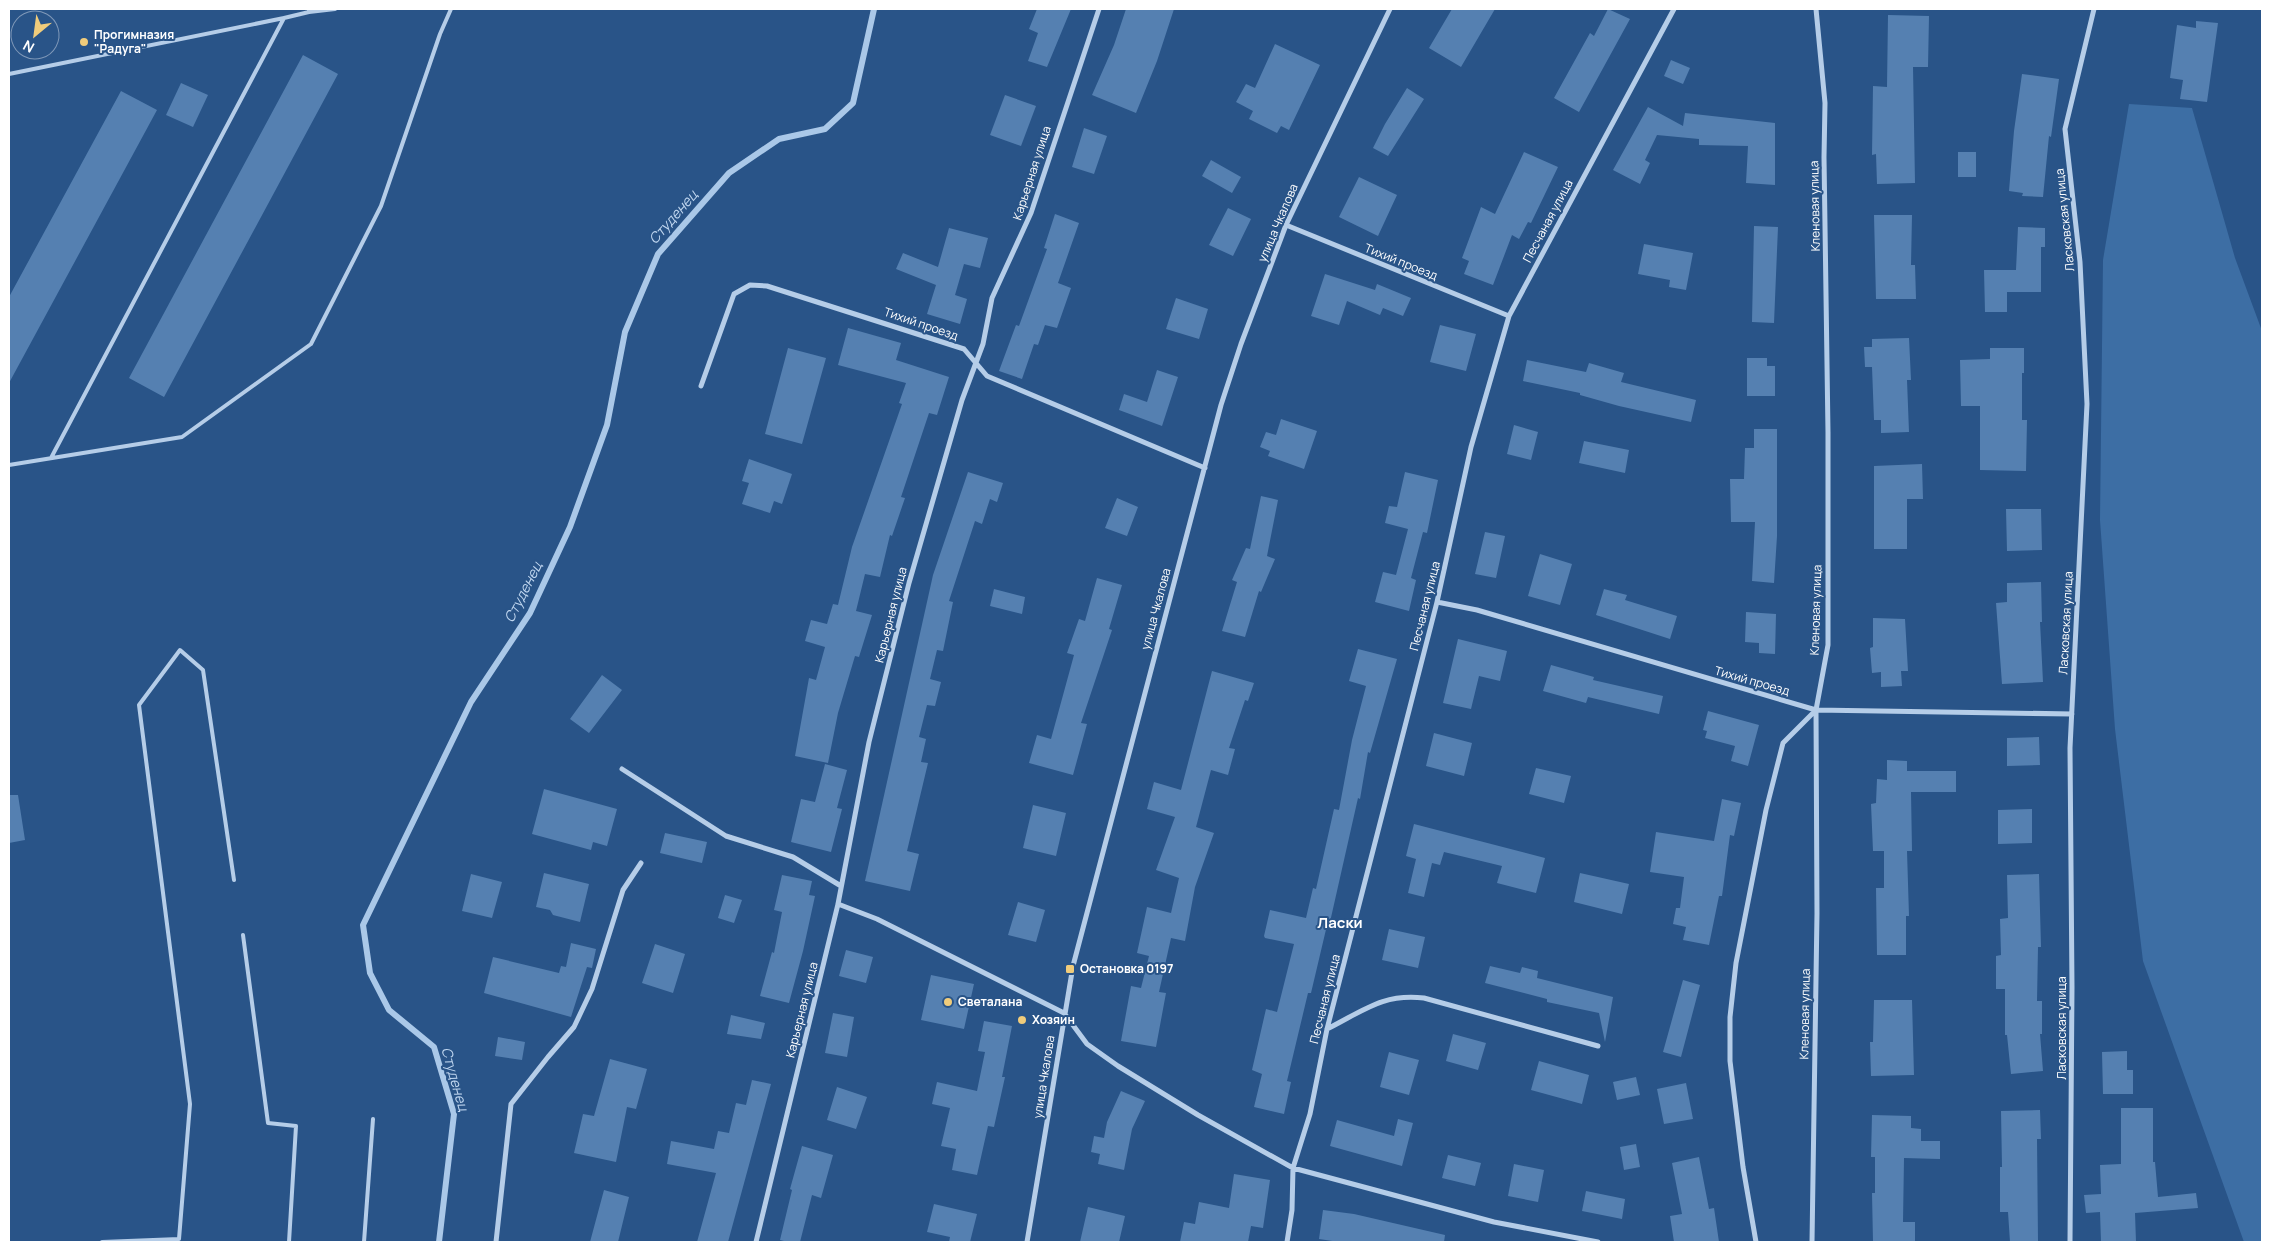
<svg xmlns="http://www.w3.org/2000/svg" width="2271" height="1251" font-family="Manrope,sans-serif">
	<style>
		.green { fill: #3d6ea4 }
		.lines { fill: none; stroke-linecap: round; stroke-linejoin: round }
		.stream { stroke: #aac8e8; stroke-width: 6 }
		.building { fill: #5580b1 }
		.lane { stroke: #b5cde8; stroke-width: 4 }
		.street { stroke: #b5cde8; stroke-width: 5 }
		.poi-dot { fill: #f0cc7b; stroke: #295488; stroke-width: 2 }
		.labels { text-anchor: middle; stroke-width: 4; stroke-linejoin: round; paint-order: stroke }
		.poi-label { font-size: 12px; font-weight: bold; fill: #fff; stroke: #295488; text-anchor: start }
		.street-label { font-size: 12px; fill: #fff; stroke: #295488 }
		.water-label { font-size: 14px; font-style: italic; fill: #c1d7f0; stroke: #295488 }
		.quarter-label { font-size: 15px; font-weight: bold; fill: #fff; stroke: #295488 }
	</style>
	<rect width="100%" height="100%" fill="#295488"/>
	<!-- green -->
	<path class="green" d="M2129 104 2192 108 2235 258 2262 331V1242H2244L2143 961 2115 729 2100 520 2103 260Z"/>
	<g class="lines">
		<!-- stream -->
		<path class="stream" d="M439 1242 454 1114 434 1047 389 1010 370 973 363 925 471 702 530 613 570 527 607 425 625 332 658 254 729 173 779 139 825 129 853 103 874 9"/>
	</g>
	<!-- building -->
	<path class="building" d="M1037 9H1071L1047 67 1028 61 1038 33 1029 29Z
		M1126 9H1174L1157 61 1136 113 1092 95 1114 45Z
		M1452 9H1495L1461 67 1429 48Z
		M1608 9 1630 19 1579 112 1554 98 1590 33 1594 36Z
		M1888 15 1929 16 1928 67H1913L1915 183 1877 184 1876 154 1872 155 1873 86 1887 87Z
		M2196 21 2218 23 2207 102 2180 99 2183 80 2170 78 2177 25 2196 28Z
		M1275 44 1320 65 1289 130 1281 126 1277 133 1249 119 1253 111 1236 102 1246 84 1255 88Z
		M303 55 338 74 164 397 129 378Z
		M1671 60 1690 68 1683 84 1664 76Z
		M2022 74 2059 79 2051 137 2049 136 2043 197 2022 196 2023 193 2009 191 2014 131Z
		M181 83 208 95 193 127 166 115Z
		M1407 88 1424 99 1388 156 1373 148 1385 124Z
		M121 91 157 110 9 383V297Z
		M1005 95 1036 106 1021 146 990 135Z
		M1648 107 1683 126 1685 113 1775 123V185L1746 183 1748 146 1699 145V139L1657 135 1645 160 1650 163 1640 184 1613 170Z
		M1084 128 1107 136 1094 174 1072 167Z
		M1524 152 1558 167 1531 223 1528 222 1519 239 1512 235 1493 285 1464 274 1469 261 1462 258 1481 207 1495 214Z
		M1958 152H1976V177H1958Z
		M1211 160 1241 177 1232 193 1202 176Z
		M1359 177 1397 195 1378 236 1339 217Z
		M1228 208 1251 219 1233 256 1209 245Z
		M1055 214 1079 223 1058 283 1071 288 1057 328 1045 325 1038 345 1034 344 1022 379 999 371 1016 325 1019 326 1047 249 1044 248Z
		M1874 215H1912L1911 265H1915L1916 299H1876Z
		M1754 226 1778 227 1774 323 1752 322Z
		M2018 227 2045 228V247H2041V292H2007V312H1985L1984 270H2016Z
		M949 228 988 238 980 268 964 264 955 295 967 299 960 324 927 314 936 285 896 269 903 253 938 267Z
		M1644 244 1693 253 1686 290 1669 287 1670 280 1638 274Z
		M1325 274 1375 290 1377 284 1411 298 1403 316 1383 308 1380 315 1347 301 1339 325 1311 316Z
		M1176 298 1208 309 1199 339 1166 329Z
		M1440 325 1476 334 1466 371 1430 362Z
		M848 328 901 343 896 360 949 377 937 415 929 413 901 497 905 498 892 536 890 535 880 577 865 574 856 611 872 615 859 657 855 656 838 713 828 763 795 756 809 678 816 680 825 647 805 641 811 620 827 624 833 604 838 605 852 547 902 404 899 403 906 383 838 365Z
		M1909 338 1911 380H1907L1909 432 1881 433V420H1874L1872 367H1865L1864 347H1872V339Z
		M788 348 826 358 802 444 765 434Z
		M1990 348H2024V373H2022V420H2027L2026 471 1980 470V406H1961L1960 360 1990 359Z
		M1747 358H1767V366H1775V396H1747Z
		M1527 360 1586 372 1589 363 1624 373 1621 382 1696 400 1691 422 1619 406 1580 395V393L1523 381Z
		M1157 370 1178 377 1162 426 1119 410 1124 394 1147 402Z
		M1281 419 1317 431 1304 469 1268 456 1270 451 1260 447 1266 432 1276 435Z
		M1514 425 1538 432 1531 460 1507 454Z
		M1754 429H1777V536L1774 583 1752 581 1755 522H1731L1730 479H1744L1745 448H1754Z
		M1584 441 1629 450 1625 473 1579 463Z
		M749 459 792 474 782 504 774 501 770 513 742 504 749 483 742 481Z
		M1922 464 1923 499H1907V549H1874V466Z
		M968 472 1003 483 997 502 990 499 982 524 975 521 949 601 953 602 943 651 937 650 930 679 941 682 935 706 927 705 919 737 926 739 921 762 928 763 907 851 919 854 910 891 865 881 933 575Z
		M1405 472 1438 480 1427 533 1423 532 1411 578 1416 580 1409 611 1375 602 1383 572 1396 575 1408 529 1385 523 1389 506 1397 507Z
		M1261 496 1278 500 1267 556 1275 559 1261 592 1259 591 1245 637 1222 631 1237 582 1232 580 1246 548 1250 549Z
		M1117 498 1138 507 1127 536 1105 528Z
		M2006 509H2041L2042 550 2007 551Z
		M1485 532 1505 536 1496 578 1475 574Z
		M1540 554 1572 564 1560 605 1528 596Z
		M1097 578 1122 585 1109 629 1112 630 1081 723 1087 724 1073 775 1029 763 1037 735 1051 739 1074 655 1067 653 1079 619 1085 621Z
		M2041 582 2042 622H2040L2043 682 2002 684 1996 603 2007 602V583Z
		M994 589 1025 597 1022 614 990 606Z
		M1604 589 1627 595 1625 600 1677 616 1670 639 1596 615Z
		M1746 612 1776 614 1775 654 1759 653V643L1745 642Z
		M1873 618 1905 619 1908 671H1901L1902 686 1881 687V672L1872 673 1870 648 1873 647Z
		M1458 639 1507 651 1500 681 1479 676 1471 709 1443 703Z
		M1358 649 1397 659 1370 753 1368 752 1360 799 1358 798 1330 922 1328 921 1311 993H1308L1287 1081 1291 1082 1284 1114 1254 1107 1262 1074 1252 1070 1266 1009 1277 1012 1294 944 1265 938 1264 936 1270 910 1306 918 1313 888 1316 889 1334 809 1339 810 1352 740 1366 686 1349 681Z
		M1551 665 1594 677 1593 680 1663 696 1659 714 1588 697 1586 703 1543 691Z
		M1212 671 1254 683 1248 701 1245 700 1229 748 1235 749 1228 775 1211 770 1196 827 1214 833 1195 887 1185 941 1171 938 1159 992 1166 993 1156 1047 1121 1041 1131 986 1141 988 1149 956 1137 953 1147 907 1171 913 1179 878 1156 870 1175 817 1147 809 1154 782 1181 790Z
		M602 675 622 690 589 733 570 719Z
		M1708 711 1759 725 1748 766 1731 761 1735 746 1705 738 1707 731 1703 730Z
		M1434 733 1472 743 1464 776 1426 766Z
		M2039 737 2040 765 2007 766V738Z
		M1887 760 1907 761V771H1956V792H1911L1912 851H1907L1909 916H1906V955H1877L1876 888H1884V851H1873L1871 804 1876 803 1877 779 1887 780Z
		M825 764 847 770 837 808 842 809 831 852 791 842 801 799 815 802Z
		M1536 768 1571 776 1564 803 1529 794Z
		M544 789 617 809 607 846 593 842 591 850 532 834Z
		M9 795H18L25 840 9 843Z
		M1722 799 1741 803 1734 836 1730 835 1722 896H1719L1709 945 1683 940 1686 927 1673 924 1676 908H1680L1684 877 1650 872 1656 832 1714 841Z
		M1033 805 1066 813 1056 856 1023 848Z
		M2032 809V843L1998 844V810Z
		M1414 824 1545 858 1536 893 1497 883 1502 866 1444 852 1440 865 1432 863 1424 897 1408 893 1416 859 1406 856Z
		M665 833 707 842 702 863 660 853Z
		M544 873 589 884 580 922 553 915 550 910 536 907Z
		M1580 873 1629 884 1622 914 1574 902Z
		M471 874 502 882 492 918 462 911Z
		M2039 874 2041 947H2038L2037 1001H2042V1034H2040L2043 1071 2011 1074 2007 1035H2005V989H1996V956L2001 955 2000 919 2008 918 2007 875Z
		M782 875 812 881 809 895 815 896 803 951 789 1003 760 996 772 952 774 953 782 912 774 910Z
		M725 895 742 900 734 923 718 918Z
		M1018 902 1045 910 1036 942 1008 935Z
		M1389 929 1425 937 1418 968 1382 960Z
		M571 943 596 949 592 968 587 967 571 1017 484 993 493 957 559 973 561 966 566 967Z
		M655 944 685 954 673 993 642 983Z
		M846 950 873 957 866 983 839 976Z
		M1490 966 1520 973 1522 967 1538 971 1537 978 1613 997 1605 1042 1599 1013 1547 1002V999L1485 983Z
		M931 975 974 984 964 1029 921 1020Z
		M1683 980 1700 985 1681 1057 1663 1052Z
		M1874 1000H1912L1914 1075 1871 1076 1870 1042H1873Z
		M833 1013 854 1017 847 1057 825 1053Z
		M731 1015 765 1023 761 1039 727 1034Z
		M984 1021 1012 1026 1002 1077H1005L994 1127 988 1126 977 1175 952 1170 956 1149 941 1146 950 1108 932 1104 937 1082 977 1091 985 1052 978 1051Z
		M1453 1034 1486 1043 1478 1070 1446 1061Z
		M498 1037 525 1042 522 1060 495 1056Z
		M2127 1051V1070H2133V1094H2103L2102 1052Z
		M1389 1052 1419 1060 1409 1095 1380 1087Z
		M610 1059 647 1069 636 1109 627 1107 616 1162 574 1153 583 1114 594 1116Z
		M1539 1061 1589 1075 1582 1104 1531 1090Z
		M1636 1077 1640 1095 1617 1100 1613 1082Z
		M752 1080 771 1084 728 1242H697L716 1173 667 1164 671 1141 714 1149 718 1131 729 1133 736 1103 746 1105Z
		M1686 1083 1693 1119 1664 1124 1657 1089Z
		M837 1087 867 1097 856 1129 827 1120Z
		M1121 1091 1145 1101 1132 1129 1124 1170 1098 1164 1100 1154 1091 1152 1094 1136 1104 1138 1107 1122Z
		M2121 1108H2153V1162H2155L2158 1197 2196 1193 2198 1208 2135 1213 2136 1242H2101L2100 1212 2086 1213 2084 1195 2101 1194 2100 1165 2121 1164Z
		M2040 1110 2041 1139H2037L2038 1242H2010L2008 1212H2000V1167H2002L2001 1111Z
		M1872 1115 1911 1116V1128L1921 1129V1141H1940V1159L1904 1158 1903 1222H1915V1242H1873L1872 1193H1875V1157H1871Z
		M1398 1119 1413 1123 1402 1166 1330 1146 1337 1120 1394 1136Z
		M1636 1144 1640 1167 1624 1170 1620 1147Z
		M802 1146 833 1155 821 1198 812 1195 800 1242H788L780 1240 792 1190 790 1189Z
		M1448 1155 1481 1163 1475 1186 1442 1178Z
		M1699 1157 1709 1209 1714 1208 1719 1242H1674L1670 1216 1682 1214 1672 1163Z
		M1514 1164 1544 1170 1538 1202 1508 1196Z
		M1234 1174 1270 1180 1263 1228 1251 1226 1248 1242H1180L1184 1222 1195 1224 1199 1202 1229 1208Z
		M604 1190 629 1197 618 1242H590Z
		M1586 1191 1625 1199 1622 1219 1582 1211Z
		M934 1204 977 1214 970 1242H949L950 1237 927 1232Z
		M1088 1207 1125 1216 1119 1242H1080Z
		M1323 1210 1354 1214 1445 1235 1444 1242H1339L1319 1239Z"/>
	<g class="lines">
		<!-- lane -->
		<path class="lane" d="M309 9V12L335 9
			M9 74 284 18
			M51 458 284 18 309 12
			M9 465 182 437 311 344 381 206 440 34 451 9
			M243 935 268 1123 296 1126 289 1242
			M102 1242 179 1239 190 1104 139 705 180 650 203 670 234 880
			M364 1242 373 1119"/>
		<!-- street -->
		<path class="street" d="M1286 225 1509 316
			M701 386 734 294 750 285 767 286 964 349 987 376 1205 468
			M1437 602 1477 610 1816 710 2072 714
			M622 769 726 836 793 857 841 886
			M838 904 877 919 1064 1013 1087 1044 1118 1066 1198 1115 1293 1168 1494 1222 1598 1242
			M1327 1029C1363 1011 1383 993 1424 998L1598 1046
			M496 1242 511 1104 548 1057 574 1027 592 989 623 890 641 863
			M756 1242 838 904 869 742 909 583 962 400 983 344 992 298 1031 213 1099 9
			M1027 1242 1073 966 1221 405 1241 344 1286 225 1390 9
			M1287 1242 1292 1210 1293 1168 1310 1114 1327 1029 1437 602 1471 447 1509 316 1674 9
			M1756 1242 1743 1167 1730 1061V1017L1736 963 1766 810 1783 743 1816 710
			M1812 1242 1817 913 1816 710 1828 645V432L1824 157 1825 103 1816 9
			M2070 1242 2072 987 2070 748 2087 404 2080 262 2065 129 2094 9"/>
	</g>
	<!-- markers -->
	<g class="poi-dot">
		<circle cx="84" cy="42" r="5"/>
		<rect x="1065" y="964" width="10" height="10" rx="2.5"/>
		<circle cx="948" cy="1002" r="5"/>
		<circle cx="1022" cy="1020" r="5"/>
	</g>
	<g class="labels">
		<!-- poi labels -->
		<g class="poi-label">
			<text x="94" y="39">Прогимназия<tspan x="94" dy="14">"Радуга"</tspan></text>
			<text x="1080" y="973">Остановка 0197</text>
			<text x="958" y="1006">Светалана</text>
			<text x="1032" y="1024">Хозяин</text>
		</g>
		<!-- street labels -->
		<g class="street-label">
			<text transform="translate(1032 173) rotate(-72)" y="4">Карьерная улица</text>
			<text transform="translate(1815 206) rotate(-91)" y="4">Кленовая улица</text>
			<text transform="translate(2065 220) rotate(-96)" y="4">Ласковская улица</text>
			<text transform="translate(1548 221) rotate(-62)" y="4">Песчаная улица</text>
			<text transform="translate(1278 223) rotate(-67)" y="4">улица Чкалова</text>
			<text transform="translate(1401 262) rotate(22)" y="4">Тихий проезд</text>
			<text transform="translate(921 324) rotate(19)" y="4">Тихий проезд</text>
			<text transform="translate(1425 606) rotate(-76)" y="4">Песчаная улица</text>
			<text transform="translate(1156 609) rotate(-75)" y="4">улица Чкалова</text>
			<text transform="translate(1816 610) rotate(-88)" y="4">Кленовая улица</text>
			<text transform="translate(891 615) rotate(-76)" y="4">Карьерная улица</text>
			<text transform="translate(2066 623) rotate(-87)" y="4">Ласковская улица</text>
			<text transform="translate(1752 681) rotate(16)" y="4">Тихий проезд</text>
			<text transform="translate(1325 999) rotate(-76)" y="4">Песчаная улица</text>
			<text transform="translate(802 1010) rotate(-76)" y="4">Карьерная улица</text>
			<text transform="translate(1805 1014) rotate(-89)" y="4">Кленовая улица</text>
			<text transform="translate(2062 1028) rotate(-90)" y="4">Ласковская улица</text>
			<text transform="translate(1044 1077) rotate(-81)" y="4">улица Чкалова</text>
		</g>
		<!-- water labels -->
		<g class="water-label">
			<text transform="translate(673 217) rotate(-49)" y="5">Студенец</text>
			<text transform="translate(523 592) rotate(-63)" y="5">Студенец</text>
			<text transform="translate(455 1079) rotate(74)" y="5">Студенец</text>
		</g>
		<!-- quarter labels -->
		<g class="quarter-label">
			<text x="1340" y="928">Ласки</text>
		</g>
	</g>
	<!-- border -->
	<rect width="2271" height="1251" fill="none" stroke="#ffffff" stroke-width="20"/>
	<!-- north arrow -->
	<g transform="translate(35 35) rotate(209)"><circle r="24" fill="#295488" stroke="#7f98b8"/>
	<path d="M0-4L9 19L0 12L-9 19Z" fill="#f0cc7b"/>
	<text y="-8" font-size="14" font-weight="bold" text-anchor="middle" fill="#ffffff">N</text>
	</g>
</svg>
